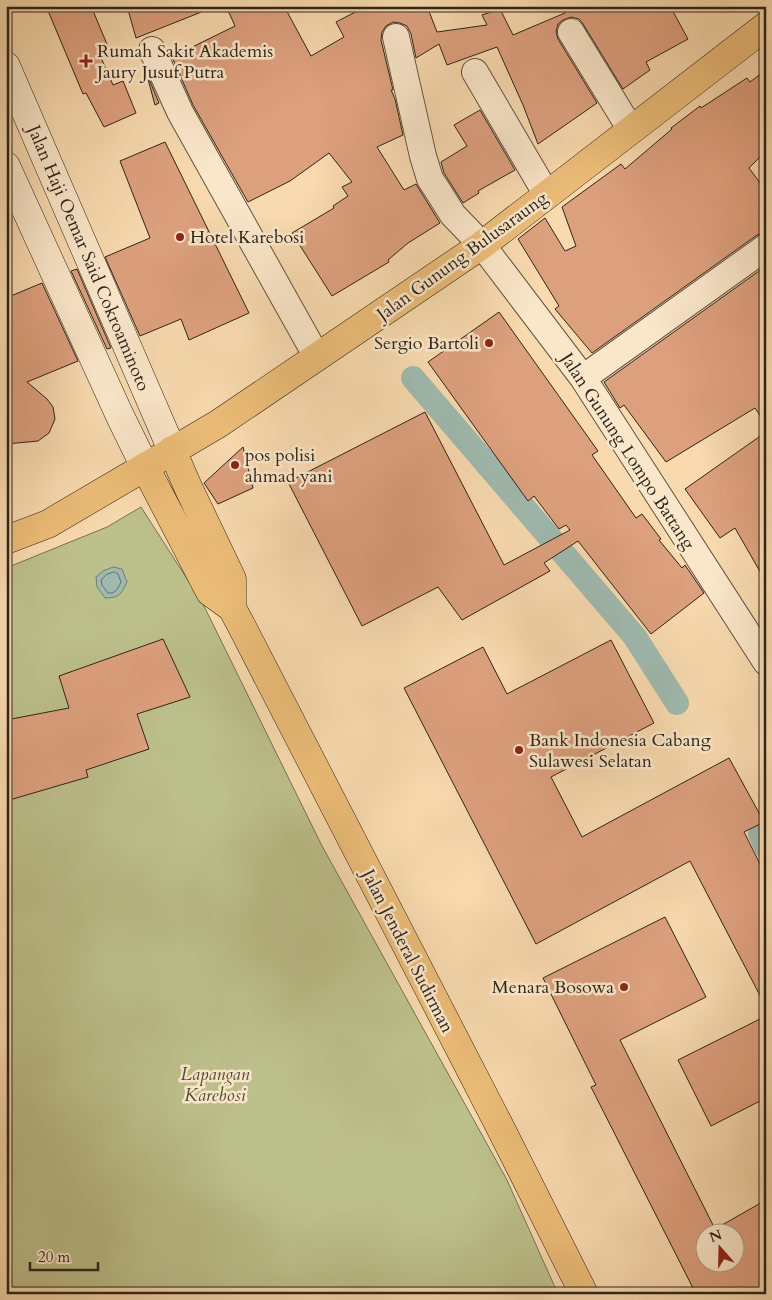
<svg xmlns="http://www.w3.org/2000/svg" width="772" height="1300" font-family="Cardo,serif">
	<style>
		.green { fill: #bcc08b; stroke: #747253 }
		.water { fill: #9ebaaf; stroke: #707e74 }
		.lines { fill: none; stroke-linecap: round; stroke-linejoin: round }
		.shore { stroke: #656f65; stroke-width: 1 }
		.canal { stroke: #9ebaaf; stroke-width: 24 }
		.building { fill: #dda07d; stroke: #2c241b; fill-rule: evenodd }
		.minor-casing { stroke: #5f5240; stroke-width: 28 }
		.secondary-casing { stroke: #2c241b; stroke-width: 29 }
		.primary-casing { stroke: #2c241b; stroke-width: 29 }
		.trunk-casing { stroke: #2c241b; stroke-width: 29 }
		.minor { stroke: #fae7ca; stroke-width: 26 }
		.secondary { stroke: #fae7ca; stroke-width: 28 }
		.primary { stroke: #ecbd77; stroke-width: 28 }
		.trunk { stroke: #ecbd77; stroke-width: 28 }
		.poi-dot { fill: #8f2418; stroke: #fae7ca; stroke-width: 2 }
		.labels { text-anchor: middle; stroke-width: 5; stroke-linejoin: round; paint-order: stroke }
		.poi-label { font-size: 18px; fill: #2c241b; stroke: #fae7ca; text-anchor: start }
		.street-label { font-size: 18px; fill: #2c241b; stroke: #fae7ca }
		.park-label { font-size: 18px; font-style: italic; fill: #504b37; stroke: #fae7ca }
	</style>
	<rect width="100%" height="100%" fill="#f8daae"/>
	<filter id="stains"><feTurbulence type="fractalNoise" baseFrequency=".004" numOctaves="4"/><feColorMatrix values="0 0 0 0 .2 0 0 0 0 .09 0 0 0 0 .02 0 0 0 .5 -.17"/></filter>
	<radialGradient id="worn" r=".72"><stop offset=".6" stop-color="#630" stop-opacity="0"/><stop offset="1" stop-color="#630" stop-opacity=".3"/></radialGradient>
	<!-- green -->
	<path class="green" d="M141 507 202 602 322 846 507 1180 558 1294H6V568L107 527Z"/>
	<!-- water -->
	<path class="water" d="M113 567 122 569 127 582C121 594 120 598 105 598L97 587 96 577 103 571Z"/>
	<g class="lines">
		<!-- shore -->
		<path class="shore" d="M114 572 118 574 121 582C118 588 116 594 108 593L102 585 101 580 106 575Z"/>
		<!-- canal -->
		<path class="canal" d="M413 378 635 637 677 703
			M760 834 766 847"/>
	</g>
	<!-- building -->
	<path class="building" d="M46 6H91L109 49 99 53 113 85 123 81 136 113 104 127 86 93 83 94Z
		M127 6H214V7L136 38Z
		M226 6H284L311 56 344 37 336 22 367 6H427L437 32 487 25 482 15 500 9 513 35 565 13 564 6H670L688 39 646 62 650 70 623 89 583 24 579 19 571 17 563 20 558 24 556 32 558 39 597 103 538 144 523 105 497 47 447 65 439 44 416 58 411 34 407 26 400 23 393 22 386 26 382 32 381 40 393 90H391L395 99 403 135 377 147 404 190 416 184 440 223 408 243 388 260 389 262 332 296 292 233 334 208 333 206 348 196 342 187 352 182 329 153 290 181 248 202 193 105 172 57 235 26Z
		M766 70V151L749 168 766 191V232L757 235 592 353 555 309 559 306 518 239 545 218 565 251 576 246 562 207 621 164 625 169 672 129 671 128 700 106 701 108 747 78 750 82Z
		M146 72 159 103 155 105Z
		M480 110 515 170 478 191 479 193 463 203 444 173 441 162 467 146 454 125Z
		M165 142 249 313 189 340 181 319 140 336 105 257 150 238 120 161Z
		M766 266V424L755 408 666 462 624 405 620 408 604 382Z
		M77 269 111 348 107 349 71 271Z
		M42 283 78 361 27 382 47 399 53 407 55 419 49 433 38 441 6 444V298Z
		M499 312 598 451 592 455 636 518 642 514 661 539 659 540 682 568 685 565 704 593 651 634 578 541 544 563 550 571 462 620 438 587 362 626 288 482 425 412 504 565 570 530 566 525 559 529 534 496 528 501 428 362Z
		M766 432V582L735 528 720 538 685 489Z
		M243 447 253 488 218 504 204 483Z
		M163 639 190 697 137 714 149 749 86 770 88 777 6 801V720L69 708 59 676Z
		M611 640 654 723 551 777 582 837 729 758 764 822 744 832 766 876V1007L690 861 536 944 404 688 483 647 507 694Z
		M665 917 706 997 620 1040 715 1229 766 1200V1294H696L591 1087 596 1085 543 978ZM704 1232H734V1262H704Z
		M766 1016V1098L711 1126 678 1060Z"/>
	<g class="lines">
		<defs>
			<path id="minor" d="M571 32 631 130
				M396 37 423 156 430 179 436 188 453 215 482 245 583 378 766 662
				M152 50 180 112 317 357
				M475 72 547 195
				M583 378 766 247"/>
			<path id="secondary" d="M6 66 172 450
				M6 166 120 416 145 467"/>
			<path id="primary" d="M172 450 188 487 232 579V608
				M145 467 210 592 232 608 240 623 498 1123 584 1294"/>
			<path id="trunk" d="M6 540 48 524 145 467 218 424 317 357 482 245 766 26"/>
		</defs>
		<!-- minor casing -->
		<use href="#minor" class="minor-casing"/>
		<!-- secondary casing -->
		<use href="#secondary" class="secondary-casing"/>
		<!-- primary casing -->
		<use href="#primary" class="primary-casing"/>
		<!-- trunk casing -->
		<use href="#trunk" class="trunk-casing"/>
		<!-- minor -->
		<use href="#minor" class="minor"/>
		<!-- secondary -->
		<use href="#secondary" class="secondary"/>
		<!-- primary -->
		<use href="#primary" class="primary"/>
		<!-- trunk -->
		<use href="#trunk" class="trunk"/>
	</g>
	<!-- markers -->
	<g class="poi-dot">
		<path d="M83.5 53.5h5v5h5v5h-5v5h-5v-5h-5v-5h5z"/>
		<circle cx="180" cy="237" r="5"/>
		<circle cx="489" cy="343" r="5"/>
		<circle cx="235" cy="465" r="5"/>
		<circle cx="519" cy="750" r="5"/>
		<circle cx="624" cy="987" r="5"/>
	</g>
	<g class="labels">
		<!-- poi labels -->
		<g class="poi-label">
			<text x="97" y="57">Rumah Sakit Akademis<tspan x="97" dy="21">Jaury Jusuf Putra</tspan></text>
			<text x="190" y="243">Hotel Karebosi</text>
			<text x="479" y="349" text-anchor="end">Sergio Bartoli</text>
			<text x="245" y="461">pos polisi<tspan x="245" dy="21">ahmad yani</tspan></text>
			<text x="529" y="746">Bank Indonesia Cabang<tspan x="529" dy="21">Sulawesi Selatan</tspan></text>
			<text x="614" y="993" text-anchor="end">Menara Bosowa</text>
		</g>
		<!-- street labels -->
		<g class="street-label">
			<text transform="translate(462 256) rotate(-36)" y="6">Jalan Gunung Bulusaraung</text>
			<text transform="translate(89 258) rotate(67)" y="6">Jalan Haji Oemar Said Cokroaminoto</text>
			<text transform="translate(628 451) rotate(57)" y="6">Jalan Gunung Lompo Battang</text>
			<text transform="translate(408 951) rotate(63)" y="6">Jalan Jenderal Sudirman</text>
		</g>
		<!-- park labels -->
		<g class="park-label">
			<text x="215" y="1080">Lapangan<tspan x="215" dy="21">Karebosi</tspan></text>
		</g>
	</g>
	<!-- margin -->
	<rect width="772" height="1300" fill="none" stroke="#f8daae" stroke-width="25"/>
	<rect x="8" y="8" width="757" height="1285" fill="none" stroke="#2c241b" stroke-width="2.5"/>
	<rect x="12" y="12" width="747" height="1275" fill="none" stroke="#2c241b"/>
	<!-- north arrow -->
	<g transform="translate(720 1248) rotate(340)"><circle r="24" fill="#fae7ca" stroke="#a89984"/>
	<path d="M0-4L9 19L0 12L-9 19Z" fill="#8f2418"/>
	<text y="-8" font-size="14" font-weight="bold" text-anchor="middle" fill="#2c241b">N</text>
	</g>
	<!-- scale -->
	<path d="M30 1262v8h68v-8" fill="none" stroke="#2c241b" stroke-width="2.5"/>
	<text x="38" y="1262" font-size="15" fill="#2c241b" stroke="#fae7ca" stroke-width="4" paint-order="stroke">20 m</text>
	<rect width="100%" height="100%" filter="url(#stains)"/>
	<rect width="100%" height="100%" fill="url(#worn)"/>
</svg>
